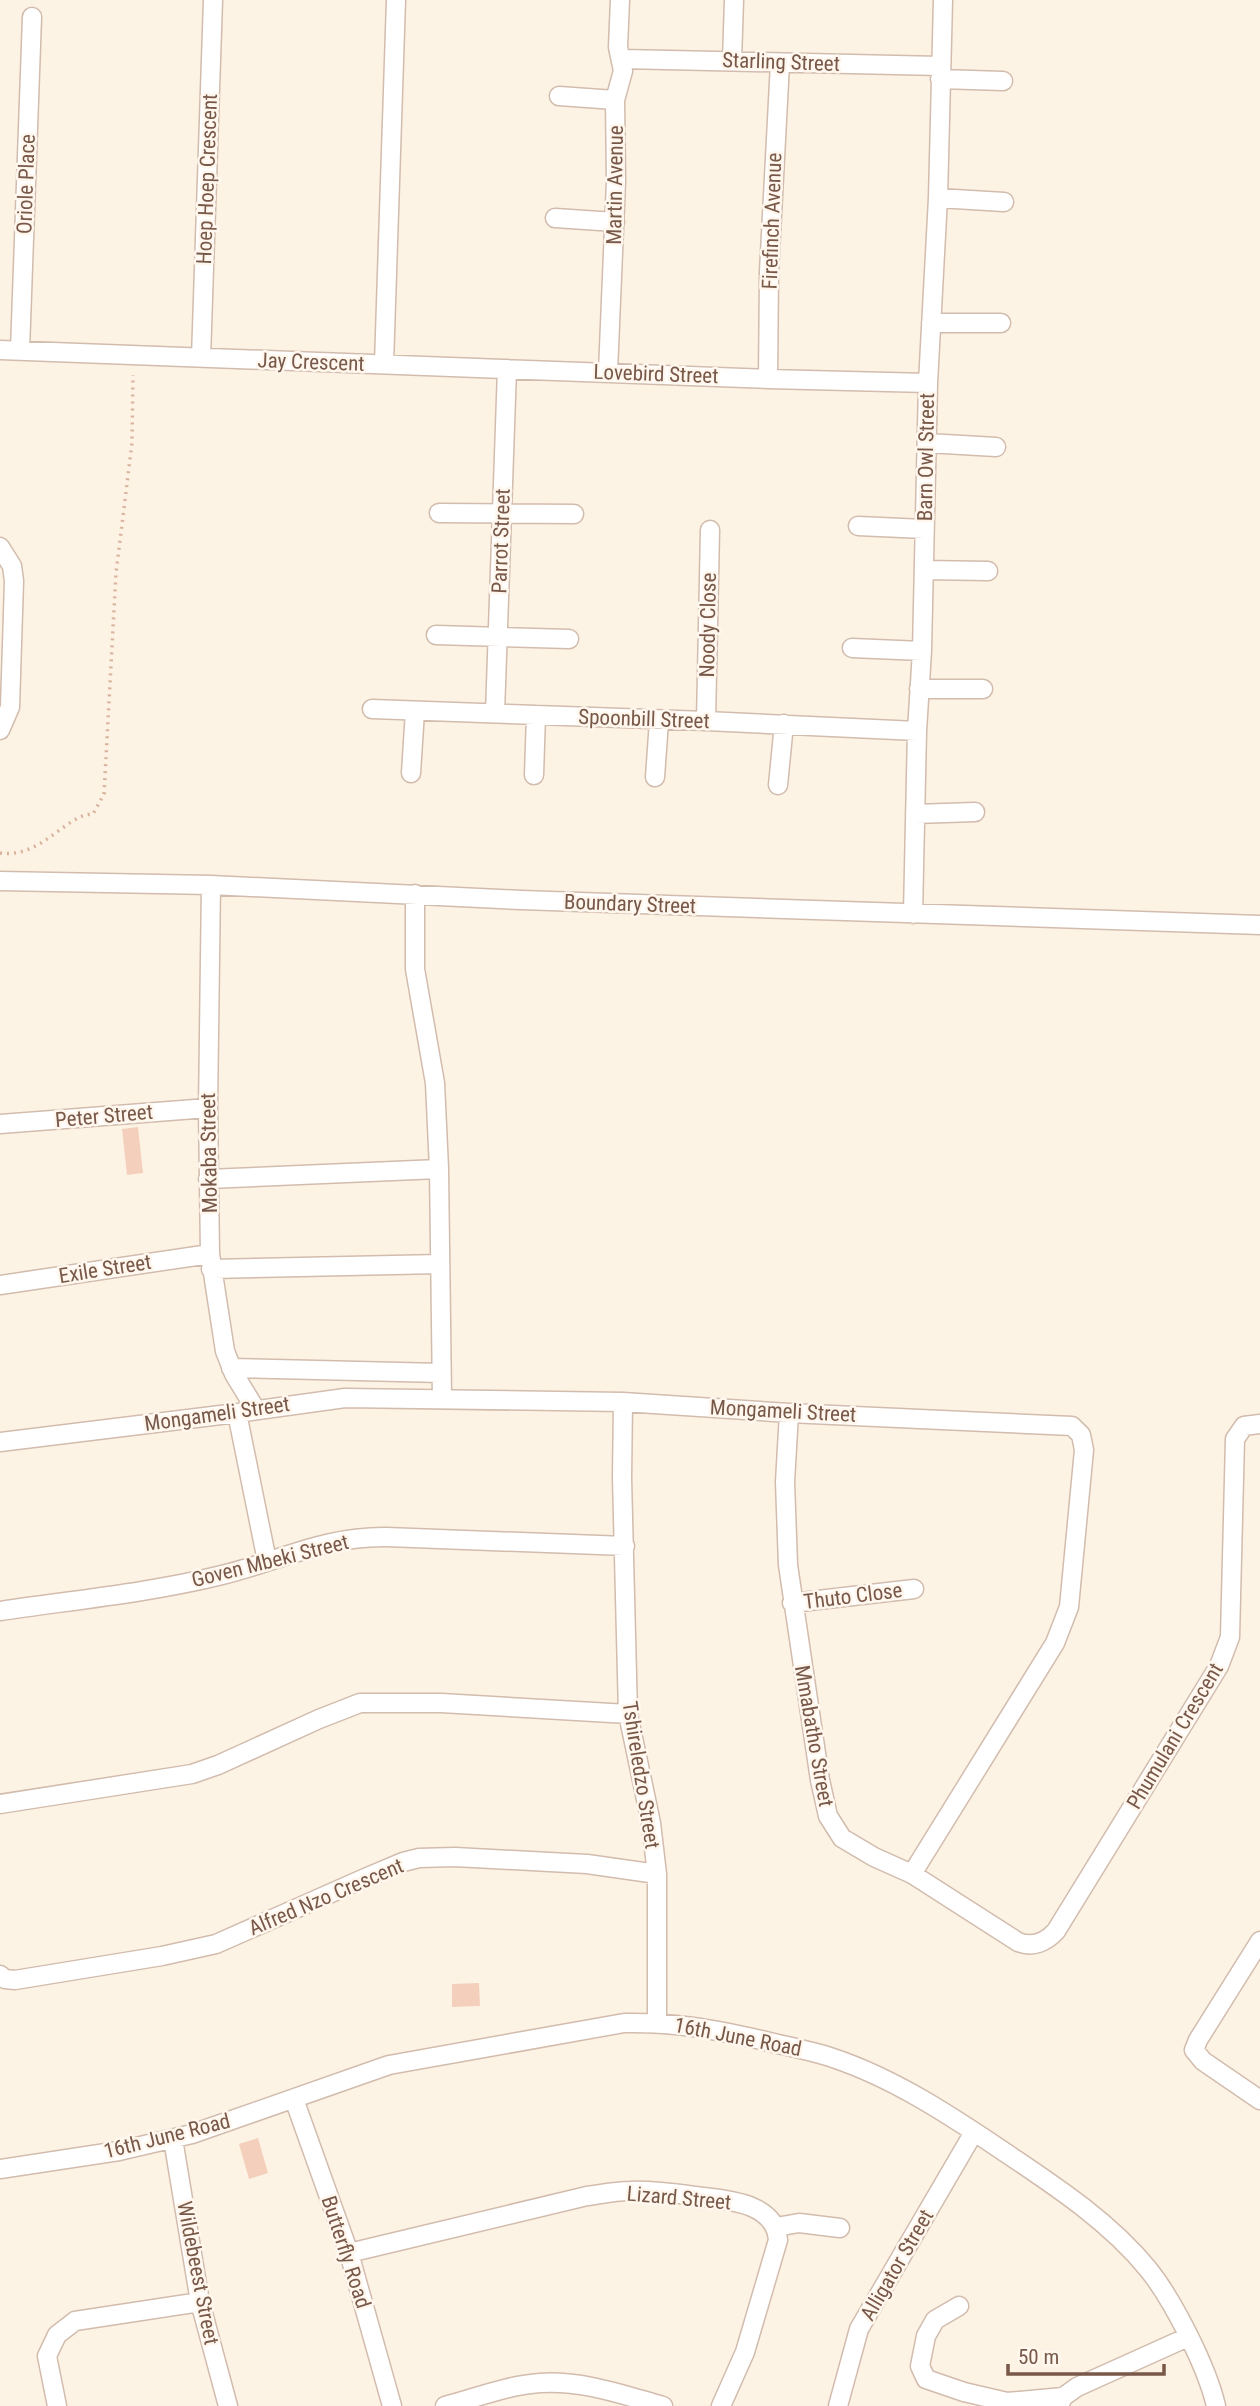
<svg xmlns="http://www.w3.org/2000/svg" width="1260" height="2406" font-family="'Roboto Condensed',sans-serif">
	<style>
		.building { fill: #f4d0bc }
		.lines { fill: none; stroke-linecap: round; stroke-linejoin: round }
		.minor-casing { stroke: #d2bcad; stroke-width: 21 }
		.path { stroke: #d9b39e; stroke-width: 3.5; stroke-dasharray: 2 5; stroke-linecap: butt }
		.minor { stroke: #fff; stroke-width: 18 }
		.labels { text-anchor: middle; stroke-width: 5; stroke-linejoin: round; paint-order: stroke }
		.street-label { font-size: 21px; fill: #785849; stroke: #fff7ed }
	</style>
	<rect width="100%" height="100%" fill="#fdf3e5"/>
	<!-- building -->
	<path class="building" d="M138 1127 143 1173 127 1175 122 1129Z
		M479 1983 480 2006 452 2007V1984Z
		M258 2138 268 2173 249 2179 239 2144Z"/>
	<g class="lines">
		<defs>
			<path id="minor" d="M622 59 940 66
				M732 61 734 0
				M940 79 1003 81
				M559 96 615 100
				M938 198 1004 202
				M555 218 615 222
				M931 323H1001
				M0 350 768 379 928 383
				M20 350 32 17
				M201 358 213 0
				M384 364 396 0
				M608 372 616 181 615 100 623 71 618 47 620 0
				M768 379 769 272 780 63
				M927 443 996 447
				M439 513 574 514
				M858 526 924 529
				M0 547 12 566 14 581 10 707 0 730
				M924 570 988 571
				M436 635 569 639
				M852 648 922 651
				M919 689H983
				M372 709 706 721 917 731
				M495 713 507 369
				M706 721 710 530
				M411 773 415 711
				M534 775 536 715
				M655 777 659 721
				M778 785 784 724
				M915 814 975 812
				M0 881 211 885 521 900 1260 925
				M211 885 208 1108 210 1254 225 1351 234 1374 256 1410
				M415 894V969L435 1083 439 1169 442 1398
				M913 914 917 731 922 651 928 383 938 198 943 0
				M0 1124 208 1108
				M208 1179 439 1169
				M211 1269 440 1264
				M0 1285 210 1254
				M231 1368 441 1373
				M623 1402 622 1478 628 1714 651 1823 657 1874V2022
				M237 1413 267 1561
				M789 1413 785 1482 788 1565 820 1780 828 1816 842 1838 874 1857 912 1874 1018 1942C1033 1948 1046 1942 1056 1931L1219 1666 1230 1637 1235 1439 1244 1426 1260 1424
				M0 1442 237 1413 345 1398 623 1402 789 1413 1072 1426 1081 1435 1084 1450 1069 1607 1055 1643 912 1874
				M792 1603 914 1589
				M0 1611C74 1600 149 1593 222 1575 280 1561 324 1536 387 1537L625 1546
				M0 1804 192 1774 218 1765 319 1719 360 1703H441L628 1714
				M1260 1941 1198 2040 1194 2050 1203 2061 1260 2100
				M0 1975 5 1979 15 1980 162 1956 216 1944 365 1878 403 1862 419 1858 455 1857 587 1864 657 1874
				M294 2099 349 2253 392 2406
				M173 2139 200 2302 228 2406
				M0 2169 119 2151 192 2134 389 2065 624 2023C675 2022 712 2029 761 2040 785 2046 809 2050 833 2058 893 2078 948 2114 1000 2149 1052 2184 1108 2220 1148 2269 1173 2300 1207 2367 1216 2406
				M776 2227 799 2223 840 2228
				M349 2253 587 2196C601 2194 616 2191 630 2191 652 2190 673 2193 695 2196 724 2200 775 2201 778 2240L745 2352 721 2406
				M959 2306 935 2320 926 2336 920 2366 926 2379 964 2392 1007 2402 1063 2397
				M57 2406 47 2356 57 2335 75 2321 200 2302
				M445 2406C476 2398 508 2385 540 2383 582 2380 623 2395 663 2406
				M838 2406 859 2329 974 2132
				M1059 2406 1063 2397 1077 2387 1188 2337"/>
		</defs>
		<!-- minor casing -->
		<use href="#minor" class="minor-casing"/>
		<!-- path -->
		<path class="path" d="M0 853C41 859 66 814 93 814L104 794 116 573 132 443 133 375"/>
		<!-- minor -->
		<use href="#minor" class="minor"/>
	</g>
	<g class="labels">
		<!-- street labels -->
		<g class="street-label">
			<text transform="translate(781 62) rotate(2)" y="7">Starling Street</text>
			<text transform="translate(207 179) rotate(-88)" y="7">Hoep Hoep Crescent</text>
			<text transform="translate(26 184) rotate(-88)" y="7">Oriole Place</text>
			<text transform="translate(615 185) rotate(-89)" y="7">Martin Avenue</text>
			<text transform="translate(772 221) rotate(-88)" y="7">Firefinch Avenue</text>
			<text transform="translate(311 362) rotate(2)" y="7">Jay Crescent</text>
			<text transform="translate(656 374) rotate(2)" y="7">Lovebird Street</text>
			<text transform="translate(926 457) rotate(-89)" y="7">Barn Owl Street</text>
			<text transform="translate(501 541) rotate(-88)" y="7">Parrot Street</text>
			<text transform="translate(708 625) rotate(-89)" y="7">Noody Close</text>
			<text transform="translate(644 719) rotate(2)" y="7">Spoonbill Street</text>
			<text transform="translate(630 904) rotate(2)" y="7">Boundary Street</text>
			<text transform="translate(104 1116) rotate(-5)" y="7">Peter Street</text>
			<text transform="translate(209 1153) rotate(-91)" y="7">Mokaba Street</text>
			<text transform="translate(105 1269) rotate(-9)" y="7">Exile Street</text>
			<text transform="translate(783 1411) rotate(3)" y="7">Mongameli Street</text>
			<text transform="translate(217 1414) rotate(-8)" y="7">Mongameli Street</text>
			<text transform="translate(270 1561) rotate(-14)" y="7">Goven Mbeki Street</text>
			<text transform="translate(853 1596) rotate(-7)" y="7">Thuto Close</text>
			<text transform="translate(814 1736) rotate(80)" y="7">Mmabatho Street</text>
			<text transform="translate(1175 1736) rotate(-59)" y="7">Phumulani Crescent</text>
			<text transform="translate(641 1775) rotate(81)" y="7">Tshireledzo Street</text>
			<text transform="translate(326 1897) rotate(-23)" y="7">Alfred Nzo Crescent</text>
			<text transform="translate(738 2037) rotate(11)" y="7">16th June Road</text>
			<text transform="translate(167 2136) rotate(-14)" y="7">16th June Road</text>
			<text transform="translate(679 2198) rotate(5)" y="7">Lizard Street</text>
			<text transform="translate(346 2252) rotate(72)" y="7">Butterfly Road</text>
			<text transform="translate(897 2265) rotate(-60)" y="7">Alligator Street</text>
			<text transform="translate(198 2273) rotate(79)" y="7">Wildebeest Street</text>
		</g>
	</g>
	<!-- scale -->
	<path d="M1008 2364v10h156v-10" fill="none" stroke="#785849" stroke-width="3.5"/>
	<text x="1018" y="2364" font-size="21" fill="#785849" stroke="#fff7ed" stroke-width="5" paint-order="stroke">50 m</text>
</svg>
